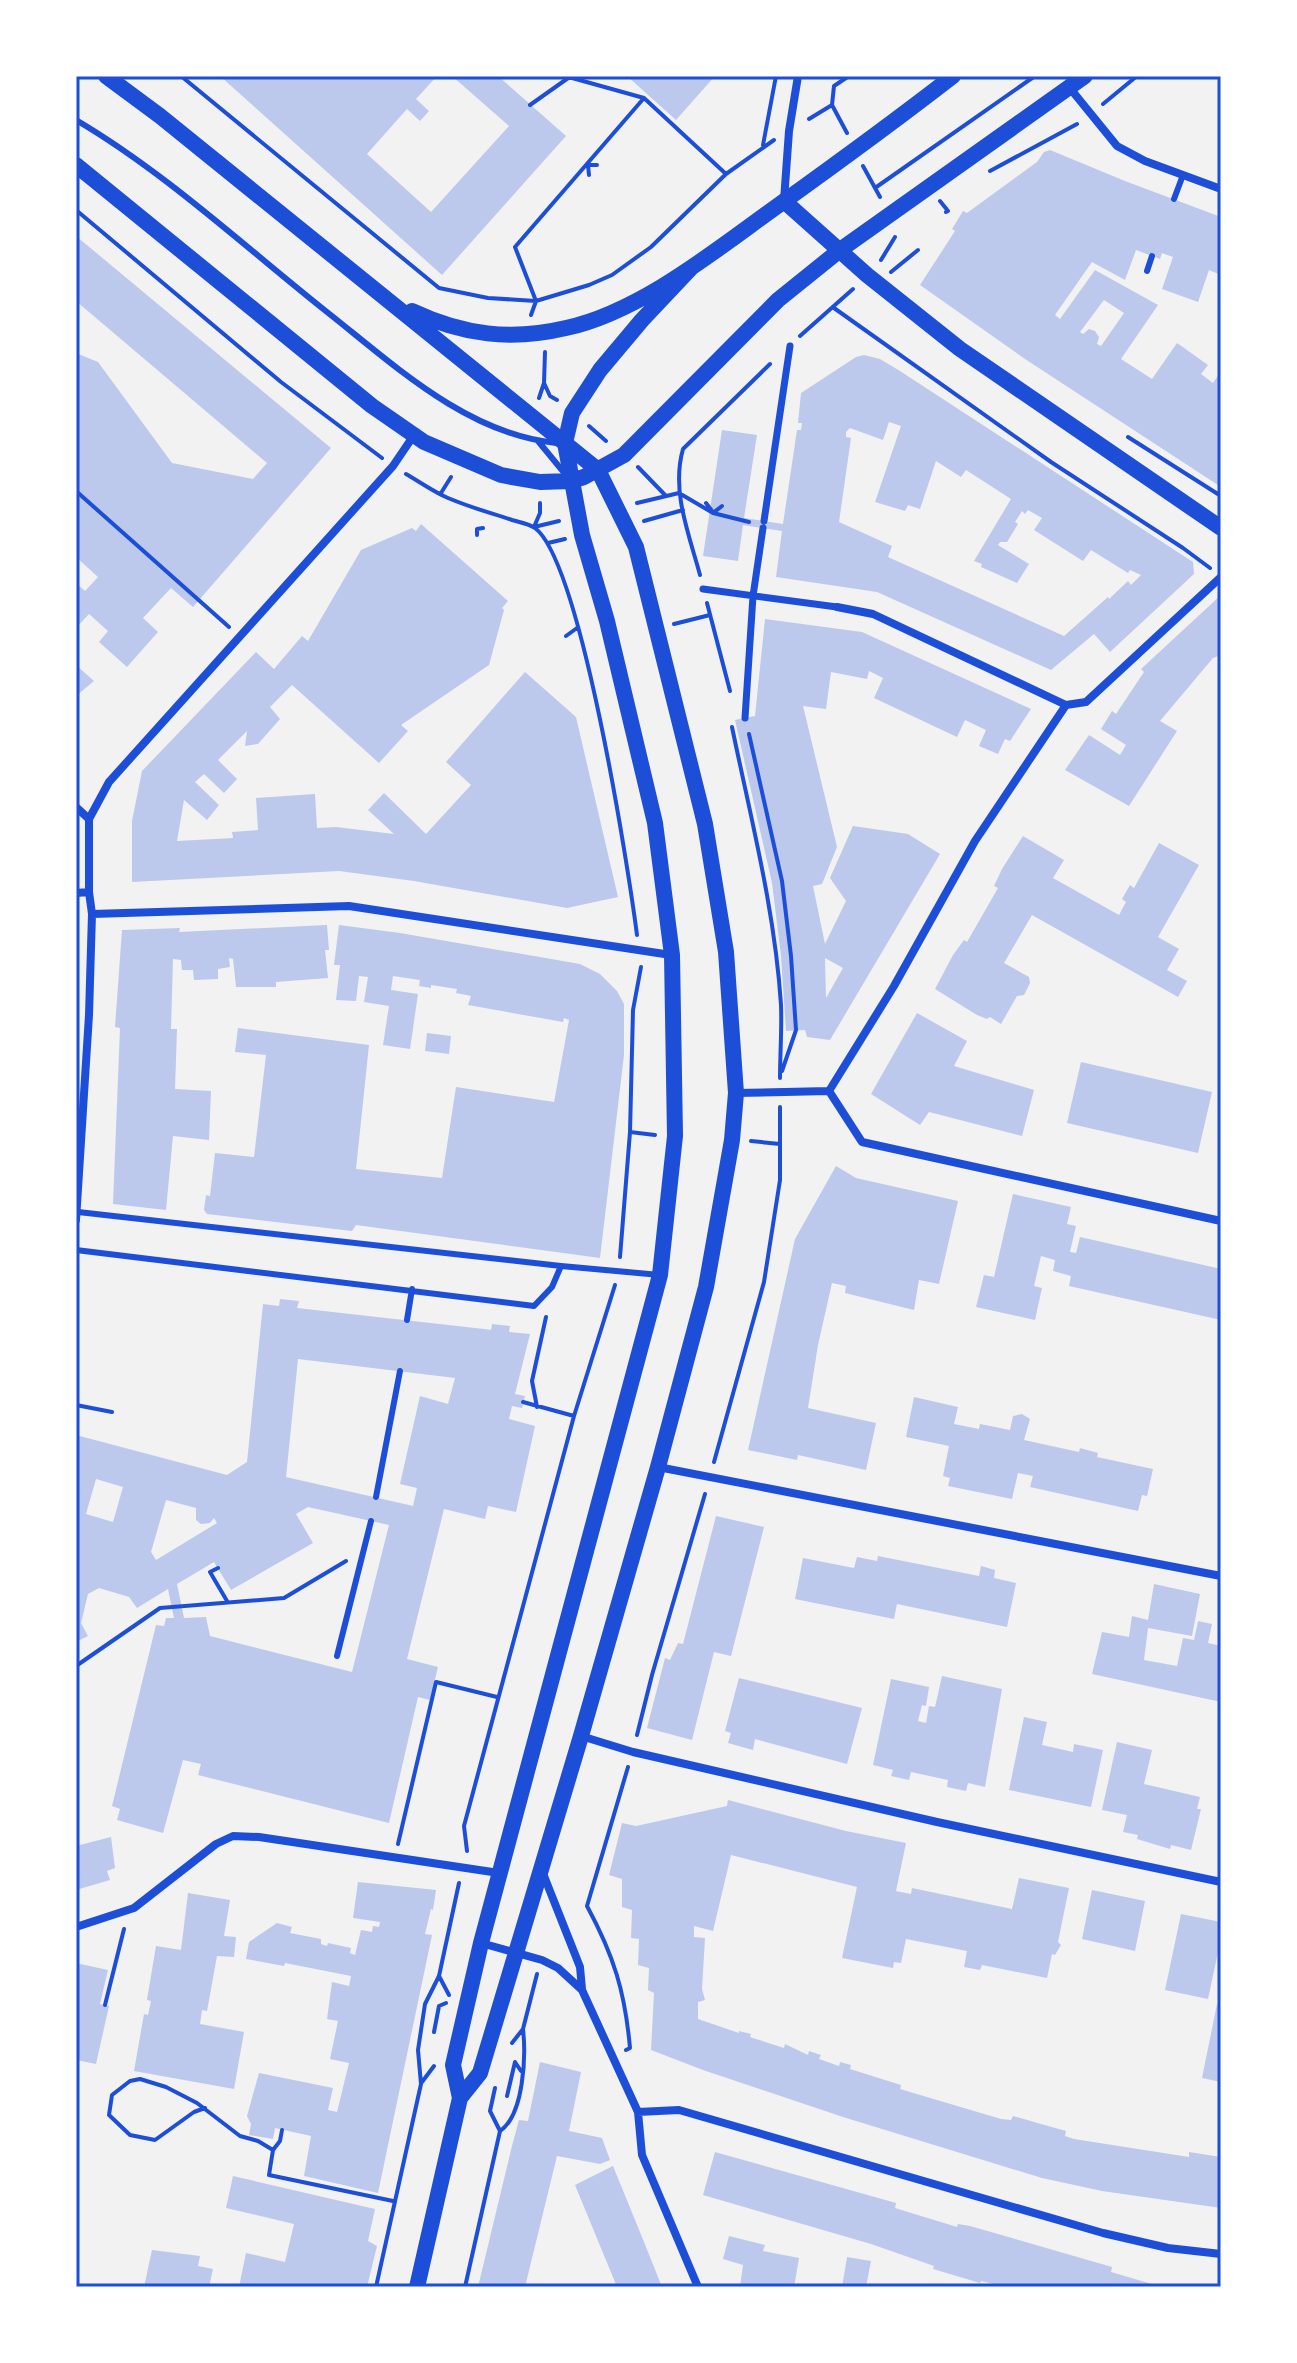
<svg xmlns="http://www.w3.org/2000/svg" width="1297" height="2363" font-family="'Fira Sans',sans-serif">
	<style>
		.building { fill: #bdc9ec; fill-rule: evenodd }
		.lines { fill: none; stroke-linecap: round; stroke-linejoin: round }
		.path { stroke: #1d4ed8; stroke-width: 4 }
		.service { stroke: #1d4ed8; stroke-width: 6 }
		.pedestrian { stroke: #1d4ed8; stroke-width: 7 }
		.minor { stroke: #1d4ed8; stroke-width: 8 }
		.secondary { stroke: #1d4ed8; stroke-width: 16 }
		.neatline { fill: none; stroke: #1d4ed8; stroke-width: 3 }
	</style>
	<rect width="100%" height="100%" fill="#f2f2f2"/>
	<!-- building -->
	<path class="building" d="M220 76H437L416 99 429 111 420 121 407 109 367 154 431 212 509 126 452 76H498L566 136 442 275Z
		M627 76H715L676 120Z
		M1050 150 1125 181 1221 217V275L1209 270 1198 302 1162 289 1173 257 1162 253 1160 259 1136 250 1125 280 1092 262 1055 315 1060 319 1095 270 1158 305 1121 359 1152 379 1177 343 1208 365 1201 374 1213 383 1221 371V487L1025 359 920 285 955 231 952 229 963 211 967 213 1037 162 1044 152ZM1104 300 1124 313 1101 346 1097 344 1099 337 1095 331 1089 329 1083 334 1080 332Z
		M76 236 331 448 193 607 171 588 143 618 158 632 127 667 99 642 108 631 89 614 76 628V583L85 591 98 577 76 557V353L98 362 172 463 253 479 267 463 76 301Z
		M864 355 880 359 900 371 1193 562 1194 574 1110 652 1094 634 1051 670 877 592 776 577 782 531 743 525 738 561 703 556 722 430 757 435 744 518 783 524 797 430H801L802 423H798L801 393 856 357ZM889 422 901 426 875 502 905 511 908 505 920 509 936 461 961 477 966 470 1011 499 974 561 982 564 981 567 1017 583 1029 564 998 545 1000 542H1007L1018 524 1015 522 1022 511 1025 514 1028 510 1042 518 1034 530 1083 561 1091 550 1128 573 1130 570 1141 575 1131 585 1128 581 1109 599 1108 597 1064 636 888 557 892 546 839 522 851 438 846 437V432L850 428 883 440Z
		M421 524 508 601 502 608 504 610 489 665 401 725 408 731 379 763 292 685 270 707 280 719 258 744 245 746 247 731 218 760 237 779 224 793 204 774 195 782 219 805 207 820 184 800 177 841 233 838 232 832 258 830 256 798 315 794 317 828 336 827 394 834 368 810 384 793 426 834 471 785 446 762 525 672 576 717 618 897 567 908 414 881 339 871 132 882V821L142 771 256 652 274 669 302 636 308 641 361 550 412 528 416 531Z
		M1221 595V655L1213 658 1160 721 1177 731 1129 806 1065 770 1089 735 1120 755 1126 745 1101 729 1112 711 1116 714 1144 672 1141 669Z
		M765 619 862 632 1031 709 1010 741 1005 739 998 754 979 746 986 730 965 720 957 737 874 698 883 678 869 671 867 679 831 672 826 709 803 706 837 847 822 884 813 886 825 944 846 901 830 878 853 826 908 834 940 854 830 1040 807 1037 805 1030 786 1031 781 956 772 883 735 720 755 716ZM825 958 843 968 826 998Z
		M76 665 94 681 76 696Z
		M1023 836 1064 860 1053 878 1119 915 1126 902 1122 899 1130 885 1134 888 1159 843 1199 865 1158 937 1179 949 1167 970 1187 981 1178 997 1032 915 1004 963 1029 977 1030 983 1024 995 1017 996 1001 1024 990 1017 987 1019 977 1015 935 989 953 955 964 940 967 942 998 888 994 886 1002 869Z
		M327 925 329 950H325L328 978 276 982V987H236L233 959 229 958 230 967 218 969V979L194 980 193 970H182L181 960 173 959 171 1029H177L175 1089 211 1091 209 1140 173 1136 166 1210 113 1204 120 1028 115 1027 122 930 180 928 179 932Z
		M339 925 400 933 580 964 600 974 617 991 624 1004V1055L600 1258 356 1225 352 1231 207 1214 204 1210 206 1195 210 1196 215 1153 254 1157 266 1055 235 1052 238 1028 369 1045 356 1169 442 1178 456 1087 554 1102 569 1020 564 1018 563 1022 468 1005 471 996 456 993 457 989 431 985V988L419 986 420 980 393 976 391 990 418 994 410 1049 383 1045 389 1006 364 1002 368 977 359 976 356 1001 336 1000 340 965H334Z
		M917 1013 967 1041 954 1066 1034 1090 1022 1136 929 1112 920 1125 871 1094Z
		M427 1033 451 1036 449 1054 425 1051Z
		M1081 1062 1212 1092 1198 1153 1067 1123Z
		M836 1166 856 1178 958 1201 939 1284 919 1280 914 1310 845 1293 846 1286 832 1283 818 1345 808 1408 876 1423 866 1470 798 1455 797 1460 748 1450 795 1239Z
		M1013 1194 1071 1207 1067 1224 1076 1226 1070 1252 1076 1253 1080 1237 1221 1269V1320L1069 1286 1071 1276 1053 1271 1055 1260 1041 1256 1034 1286 1042 1288 1035 1320 976 1307 984 1275 994 1277Z
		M280 1299 299 1301 297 1308 484 1329 491 1330 492 1324 510 1326 509 1332 530 1334 515 1394 525 1396 522 1408 512 1406 509 1419 535 1426 516 1512 488 1506 485 1519 444 1509 407 1659 438 1667 430 1700 418 1697 389 1823 198 1775 201 1764 183 1760 163 1833 117 1820 120 1809 112 1806 156 1625 164 1626 166 1618H174L168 1589 137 1608 129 1597 99 1588 88 1594 81 1623 88 1636 76 1642V1435L227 1475 247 1462 263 1304 279 1306ZM298 1359 455 1378 448 1404 420 1396 400 1484 417 1488 413 1506 286 1477ZM96 1479 123 1487 113 1522 86 1514ZM166 1500 196 1508V1520L201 1524 210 1523 214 1518 217 1523 156 1560 151 1552ZM308 1507 389 1525 352 1672 210 1636 206 1617 184 1618 177 1584 214 1562 231 1590 313 1543 296 1514Z
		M914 1397 958 1407 954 1424 979 1429 980 1424 1010 1430 1013 1416 1022 1414 1030 1419 1024 1440 1079 1452 1080 1448 1098 1453 1097 1457 1153 1469 1147 1496 1142 1495 1138 1511 1030 1487 1033 1476 1018 1473 1012 1499 948 1486 950 1478 943 1476 949 1446 906 1437Z
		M716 1516 764 1527 731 1656 714 1652 692 1740 647 1728 665 1658 670 1660 678 1643 683 1644Z
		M878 1556 979 1576 981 1566 995 1570 994 1578 1016 1583 1007 1627 897 1604 894 1619 795 1599 803 1558 854 1568 857 1557 877 1561Z
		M1154 1584 1200 1594 1192 1636 1148 1628 1144 1660 1177 1666 1183 1638 1194 1640 1198 1621 1212 1624 1208 1643 1221 1646V1702L1092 1674 1102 1632 1129 1637 1132 1616 1148 1620Z
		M942 1676 1002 1689 985 1787 968 1783 966 1791 947 1787 948 1780 911 1772 909 1780 891 1776 893 1770 873 1765 891 1679 929 1687 926 1706 922 1705 918 1721 926 1723 929 1706 935 1707Z
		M739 1678 862 1708 847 1764 755 1739 753 1750 728 1743 731 1733 725 1731Z
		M1024 1717 1047 1722 1042 1745 1073 1752 1074 1744 1103 1750 1091 1807 1009 1790Z
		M1117 1742 1152 1750 1144 1784 1200 1797 1197 1809H1201L1191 1850 1171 1845 1170 1849 1137 1839 1138 1835 1123 1832 1127 1815 1102 1810Z
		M728 1800 846 1831 906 1843 896 1891 911 1894 912 1888 1012 1909 1019 1878 1069 1888 1058 1942 1061 1945 1055 1955 1052 1954 1047 1978 982 1965 980 1970 964 1967 967 1951 906 1939 901 1963 894 1962 893 1968 842 1958 857 1887 731 1855 713 1931 694 1926V1937L705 1938 702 1989 705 2000 698 2002V2019L739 2033V2031L751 2034 750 2037 784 2048 785 2044 808 2055 809 2051 821 2055 819 2059 839 2066 840 2062 851 2065 850 2069 901 2085 900 2089 1001 2119 1011 2120 1013 2116 1041 2124 1066 2131 1065 2136 1074 2139 1189 2157V2152L1221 2157V2208L1102 2191 1042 2178 843 2117 703 2070 651 2050 654 1993 648 1990 649 1968 638 1965 639 1939 631 1938 632 1910 622 1907V1879L609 1875 622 1823 636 1826 727 1806Z
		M111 1837 115 1868 107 1871 110 1880 76 1890V1846Z
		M358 1882 436 1890 433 1910 431 1909 425 1934 432 1935 378 2193 304 2176 311 2136 275 2128 273 2139 249 2135 251 2124 247 2116 259 2073 333 2088 328 2110 337 2112 349 2063 330 2059 338 2021 327 2019 332 1982 349 1986 351 1976 285 1963 284 1966 246 1959 249 1942 277 1923 292 1927 290 1933 321 1939V1944L327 1946 328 1943 351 1948 350 1953 355 1955 361 1930 372 1932 373 1926 379 1927 380 1922 353 1918Z
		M1092 1890 1145 1901 1135 1951 1082 1939Z
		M188 1893 230 1900 224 1936 236 1937 234 1957 217 1956 207 2011 202 2010 200 2024 244 2032 234 2089 134 2071 144 2014 148 2015 151 2001 147 2000 156 1946 181 1950Z
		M1181 1914 1221 1922V1949L1219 1948 1208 1999 1165 1990Z
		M76 1963 108 1970 100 2004 109 2006 96 2064 76 2060Z
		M1217 2004 1221 2005V2082L1202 2078Z
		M540 2062 581 2072 569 2131 602 2138 610 2160 600 2164 557 2156 525 2287H478L512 2146 519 2120 528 2121Z
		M715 2152 896 2203 895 2208 957 2227 958 2224 970 2226 1112 2267 1111 2272 1162 2287H1007L981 2281 980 2283 933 2269 934 2266 871 2244 703 2195Z
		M613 2166 644 2242 662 2287H617L575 2185Z
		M233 2176 375 2209 368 2241 377 2246 367 2287H239L246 2253 285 2262 294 2224 226 2208Z
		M729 2236 765 2245 763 2251 799 2258 794 2287H740L743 2265 723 2259Z
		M152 2250 200 2256 198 2266 213 2269 209 2287H144Z
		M847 2257 871 2261 866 2287H842Z"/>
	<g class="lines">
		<!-- path -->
		<path class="path" d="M181 76 439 288 488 298 536 301 589 285 612 275 651 247 726 174 774 140
			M565 76 644 98 726 174
			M1103 104 1137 76
			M530 105 571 76
			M832 105 834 86 849 76
			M809 119 832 105 847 133
			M763 145 776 76
			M588 165 589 175
			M588 165H597
			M863 166 880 197
			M990 171 1077 124
			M875 188 1035 76
			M940 201 948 211 946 212
			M76 210 281 382 382 458
			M881 260 895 237
			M891 272 918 250
			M834 308 1051 462 1183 548 1210 568
			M531 315 536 301 515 247 644 98
			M800 336 853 289
			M544 383 550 396 557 400
			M539 398 544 383 545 352
			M589 426 606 441
			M1128 437 1221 496
			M638 467 666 496
			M406 474C420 482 434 492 448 498 469 507 491 513 512 520 519 522 529 524 535 528 581 563 628 866 637 935
			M76 491 229 627
			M441 493 451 477
			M637 503 679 493 713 513 749 522
			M706 503 712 511
			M713 513 722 506
			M644 521 683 510
			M534 527 559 521
			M534 527 540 513V503
			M477 535V529L483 528
			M548 543 565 539
			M700 575C689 534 671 491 683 449L770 364
			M707 603 730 691
			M674 624 710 615
			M566 636 577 628
			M732 727C751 819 775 911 781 1005 782 1029 780 1054 780 1078
			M749 734 782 881 791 956 796 1030 782 1071
			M630 1132 655 1135
			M751 1141 780 1144
			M620 1257 630 1132 633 1010 641 967
			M523 1402 574 1416
			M76 1405 112 1412
			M537 1407 532 1381 546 1317
			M714 1462 764 1282 780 1180V1107
			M218 1568 210 1572 227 1601
			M76 1666 160 1608 284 1598 346 1561
			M637 1735 652 1675 705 1494
			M398 1844 436 1682 497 1697
			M467 1851 464 1826 574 1416 615 1285
			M439 1976 449 1995
			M105 2005 124 1929
			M434 2032 439 2006 446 2003
			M512 2043 523 2029 537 1974
			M626 2050 630 2048C625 1992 614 1956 587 1906L628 1767
			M422 2082 434 2066
			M507 2096 515 2062 521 2071
			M205 2108 194 2112 155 2140 130 2135 109 2115 112 2095 130 2081 140 2079 166 2087 197 2103 240 2136 258 2141 273 2150
			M282 2130 280 2141 273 2150 269 2175 393 2201
			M500 2131C524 2115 526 2056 523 2029
			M376 2287 421 2084 418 2050 425 2004 439 1976 459 1883
			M465 2287 500 2131 490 2111 495 2088"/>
		<!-- service -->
		<path class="service" d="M76 120C166 173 245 247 327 312 394 365 467 434 556 443
			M1174 199 1183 175
			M1147 271 1152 256
			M538 441 566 475
			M78 1212 561 1266 660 1275
			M76 1250 534 1306 552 1287 561 1266
			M407 1320 412 1289
			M376 1497 400 1371
			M337 1656 371 1521"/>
		<!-- pedestrian -->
		<path class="pedestrian" d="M764 521 790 346
			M703 589 837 607
			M745 718 753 596 763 528"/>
		<!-- minor -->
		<path class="minor" d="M1069 87 1117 146 1145 161 1221 189
			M784 200 789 131 798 76
			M837 607 873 614 1066 705
			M76 807 89 819
			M76 893 89 892
			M92 914 349 906 671 955
			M829 1091 894 986 975 841 1066 705 1086 702 1221 577
			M829 1091 862 1142 1221 1221
			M736 1093 829 1091
			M76 1220 89 1015 92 914 89 892V819L109 782 393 466 414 435
			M658 1467 1221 1576
			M581 1736 633 1752 937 1822 1221 1882
			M542 1871 580 1967 582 1989
			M76 1927 134 1908 216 1844 233 1836 259 1837 499 1873
			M481 1943 542 1960 558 1968 582 1990 638 2112 642 2155 698 2287
			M638 2112 679 2110 1103 2233 1168 2248 1221 2254"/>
		<!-- secondary -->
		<path class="secondary" d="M106 76 160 116 598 470 636 547 705 824 726 952 736 1093 732 1140 706 1287 658 1467 581 1736 480 2073 460 2098 417 2287
			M76 165 372 406 424 442 501 475 540 482 571 481 584 477 624 455 778 300 840 250 1085 76
			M784 201 867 275 960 349 1221 528
			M412 311C463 335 511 341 566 328 640 312 716 250 776 207 836 164 895 121 953 76
			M460 2098 453 2065 481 1943 660 1275 675 1136 672 955 655 823 607 621 582 535 565 443 572 413 600 370 642 320 692 267"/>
	</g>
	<!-- border -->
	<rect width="1297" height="2363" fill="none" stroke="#ffffff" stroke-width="156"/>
	<rect x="78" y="78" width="1141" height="2207" class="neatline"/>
</svg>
